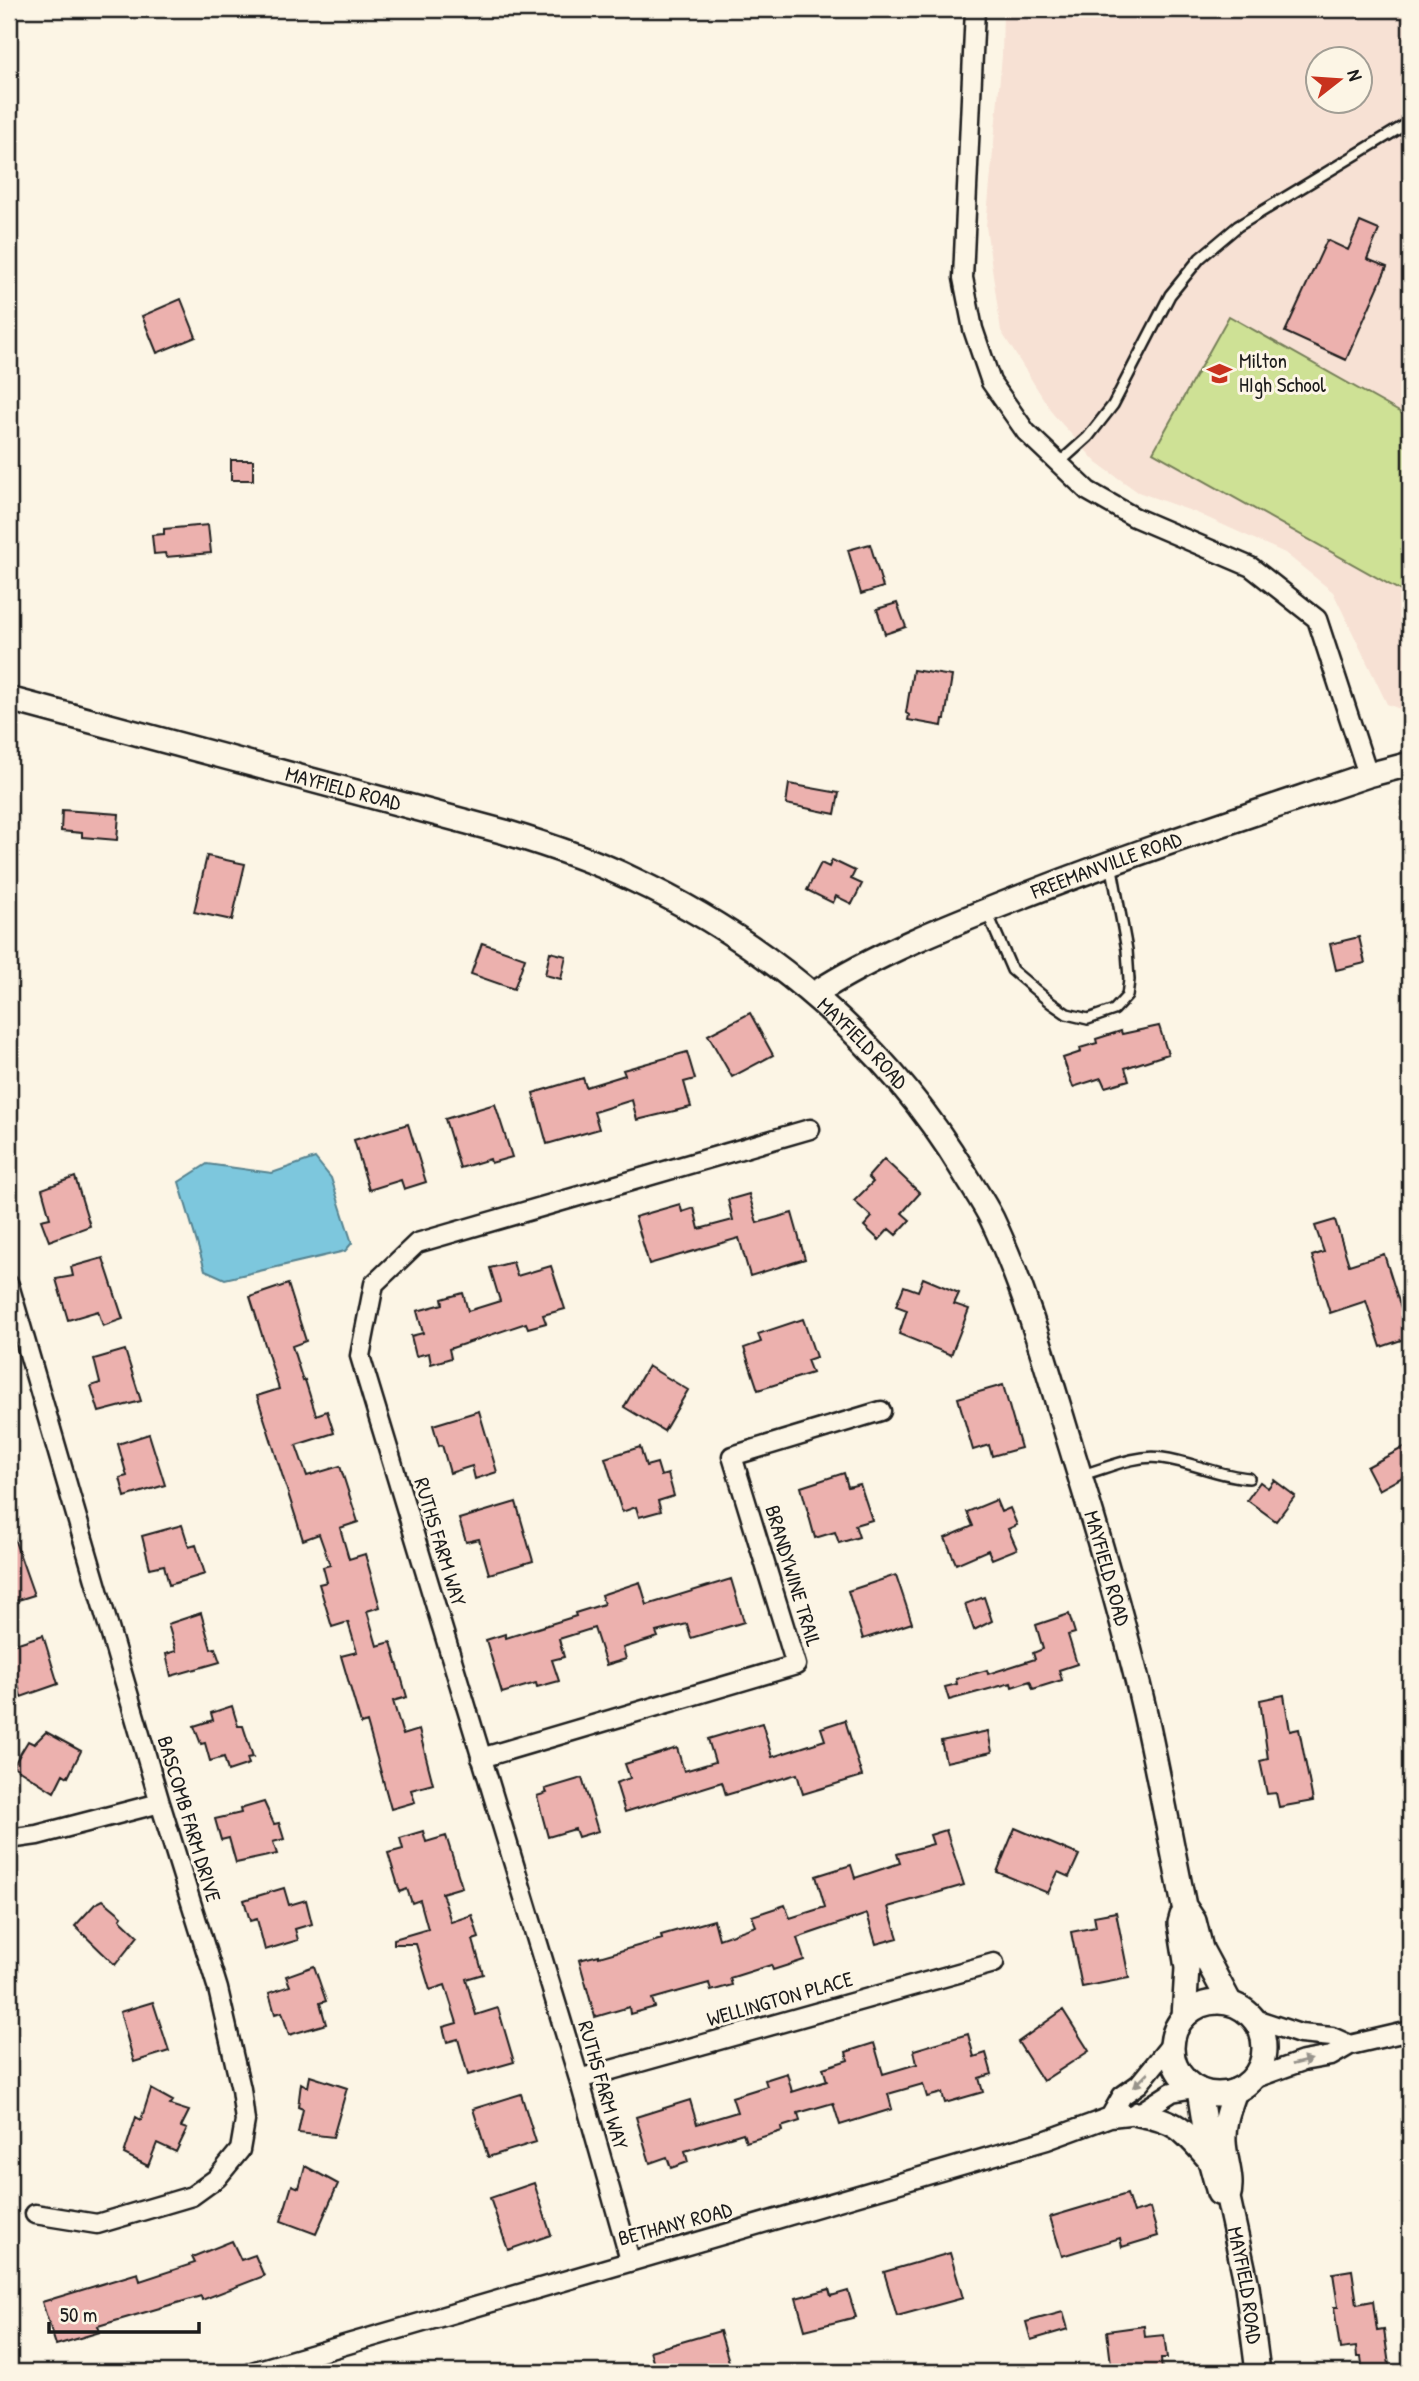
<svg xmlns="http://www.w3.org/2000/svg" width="1419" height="2381" font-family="'Patrick Hand',sans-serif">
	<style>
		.built { fill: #f7e1d4; fill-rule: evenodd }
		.green { fill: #cee195; stroke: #757e58; stroke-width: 2 }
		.water { fill: #7dc7dd; stroke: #568390; stroke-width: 2 }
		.building { fill: #ecb1ae; stroke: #1c1c1c; stroke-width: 2 }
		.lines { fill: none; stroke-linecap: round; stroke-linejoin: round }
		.service-casing { stroke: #1c1c1c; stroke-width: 14 }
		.minor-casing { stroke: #1c1c1c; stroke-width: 23 }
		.tertiary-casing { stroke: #1c1c1c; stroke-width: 28 }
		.service { stroke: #fcf5e5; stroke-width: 9 }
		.minor { stroke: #fcf5e5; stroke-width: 18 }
		.tertiary { stroke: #fcf5e5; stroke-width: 23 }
		.oneway { fill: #97938b }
		.labels { text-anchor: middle; stroke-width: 6; stroke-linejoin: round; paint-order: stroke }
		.poi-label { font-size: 21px; fill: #1c1c1c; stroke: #fcf5e5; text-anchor: start }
		.street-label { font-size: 21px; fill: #1c1c1c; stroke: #fcf5e5 }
	</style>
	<rect width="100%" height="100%" fill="#fcf5e5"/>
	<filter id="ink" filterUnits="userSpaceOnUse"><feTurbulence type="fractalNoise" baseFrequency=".0143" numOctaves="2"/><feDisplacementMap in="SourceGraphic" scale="14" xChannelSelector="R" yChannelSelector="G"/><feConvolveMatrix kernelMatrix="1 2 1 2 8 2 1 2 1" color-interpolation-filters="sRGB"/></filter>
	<g filter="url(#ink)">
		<!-- built -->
		<path class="built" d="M1003 9H1410V713L1387 704 1333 592 1285 553 1197 513 1138 492 1097 463 1053 414 1001 331 986 226 1002 56ZM1318 60H1360V102H1318Z"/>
		<!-- green -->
		<path class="green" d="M1229 316 1410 418V596L1153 452Z"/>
		<!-- water -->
		<path class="water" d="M315 1158 331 1178 352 1243 345 1251 225 1279 205 1270 179 1182 207 1164 272 1173Z"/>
		<!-- building -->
		<path class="building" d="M1360 222 1379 230 1367 259 1387 267 1346 360 1285 332 1327 240 1348 250Z
			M181 299 196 337 157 353 142 316Z
			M231 460H253V480H231Z
			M208 525 211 553 166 557 165 553 154 554 152 535 164 534V529Z
			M870 544 883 587 861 594 848 550Z
			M897 603 906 627 885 634 877 609Z
			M913 670 952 676 945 719H943L942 726 908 720 909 715 906 713Z
			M789 784 839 793 835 814 786 804Z
			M62 810 119 814 117 840 82 837V833L61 831Z
			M207 856 245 864 232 920 194 912Z
			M832 860 855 871 851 879 862 884 852 904 836 896 833 903 807 890 821 863 829 867Z
			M1359 937 1365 963 1336 970 1330 944Z
			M482 943 525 958 514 989 471 974Z
			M550 952 566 956 561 979 545 975Z
			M750 1013 773 1055 732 1077 708 1035Z
			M1159 1026 1168 1054 1125 1068 1129 1080 1105 1087 1101 1078 1073 1087 1063 1058 1081 1052 1080 1048 1097 1043 1096 1039 1121 1031 1122 1034Z
			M687 1052 695 1079 684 1082 691 1107 637 1120 632 1100 594 1112 599 1129 547 1144 533 1093 583 1078 586 1087 625 1075 623 1070Z
			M495 1104 512 1157 491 1163 490 1159 460 1168 445 1119Z
			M408 1124 426 1182 404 1189 401 1180 369 1190 354 1140Z
			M884 1159 920 1193 902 1213 910 1220 896 1235 889 1229 879 1240 864 1226 872 1217 854 1201 873 1182 868 1177Z
			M75 1177 90 1226 49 1241 41 1220 50 1218 42 1189Z
			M749 1194 757 1223 792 1213 805 1259 750 1276 739 1238 649 1264 635 1217 680 1204 682 1212 694 1208 699 1229 733 1220 728 1200Z
			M1335 1220 1349 1265 1384 1254 1410 1337 1381 1347 1366 1301 1330 1313 1312 1256 1324 1252 1315 1226Z
			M103 1258 123 1319 103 1326 98 1311 68 1320 56 1279 73 1276 71 1267Z
			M513 1262 517 1276 551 1266 565 1309 543 1315 546 1323 528 1328 526 1323 449 1349 451 1358 431 1364 429 1353 416 1356 411 1336 423 1333 417 1311 443 1304 442 1299 463 1293 468 1311 500 1301 490 1268Z
			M923 1278 959 1293 954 1304 969 1309 951 1355 899 1334 907 1310 896 1306 904 1286 918 1291Z
			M288 1284 306 1341 292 1346 303 1381 305 1380 316 1415 327 1411 334 1433 296 1445 307 1476 340 1466 358 1522 340 1528 349 1559 365 1554 380 1607 367 1611 377 1646 391 1642 407 1697 393 1701 403 1735 419 1730 433 1784 411 1790 415 1802 391 1809 367 1722 361 1724 341 1656 357 1652 348 1622 332 1627 319 1584 327 1582 323 1567 330 1565 319 1534 303 1540 257 1396 279 1389 250 1297Z
			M803 1319 816 1357 807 1360 812 1373 758 1390 744 1348 761 1342 758 1334Z
			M125 1350 141 1401 99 1412 91 1386 100 1383 94 1359Z
			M648 1366 688 1390 664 1431 624 1407Z
			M1003 1385 1021 1448 992 1456 989 1445 973 1450 958 1398Z
			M479 1411 497 1472 475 1479 472 1466 450 1473 442 1445 439 1446 433 1425Z
			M149 1434 165 1485 125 1497 120 1478 127 1476 118 1444Z
			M1410 1444V1473L1379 1490 1367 1467Z
			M640 1447 646 1466 657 1463 661 1476 668 1474 674 1496 658 1501 661 1511 639 1517 636 1507 622 1512 605 1458Z
			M844 1473 848 1487 860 1484 872 1520 855 1525 859 1537 839 1543 835 1532 815 1538 801 1487Z
			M1274 1480 1295 1496 1276 1521 1247 1500 1260 1482 1268 1488Z
			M996 1500 1001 1512 1010 1508 1017 1525 1008 1529 1017 1549 992 1559 988 1550 956 1564 945 1538 973 1526 967 1512Z
			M516 1502 533 1561 489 1574 479 1539 466 1542 459 1519Z
			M182 1525 189 1547 196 1545 205 1574 169 1585 164 1565 150 1568 142 1536Z
			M9 1530H11L34 1595 9 1603Z
			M896 1575 912 1623 863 1639 848 1591Z
			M731 1579 744 1622 691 1638 687 1624 656 1632 658 1637 623 1648 626 1659 606 1665 594 1628 559 1639 564 1657 552 1660 559 1681 537 1687 536 1683 502 1693 486 1640 505 1634 506 1638 576 1616 575 1613 604 1604 601 1595 640 1582 647 1605Z
			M984 1597 992 1621 974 1630 965 1604Z
			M201 1613 211 1649 215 1648 220 1662 171 1676 166 1654 176 1651 168 1624Z
			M1069 1614 1075 1633 1068 1635 1077 1664 1059 1670 1062 1680 1033 1689 1030 1681 1012 1687 1011 1683 949 1700 945 1687 957 1684 956 1679 987 1670 988 1674 1035 1659 1033 1653 1043 1649 1036 1625Z
			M43 1635 58 1684 21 1697 9 1646Z
			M1284 1695 1290 1731 1299 1729 1313 1801 1279 1807 1276 1793 1267 1794 1260 1761 1268 1759 1260 1700Z
			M232 1706 238 1726H243L253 1757 247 1758 249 1764 228 1771 224 1757 210 1761 205 1743 201 1744 194 1726 213 1720 211 1713Z
			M845 1720 862 1776 803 1794 797 1774 726 1795 722 1782 625 1812 616 1783 630 1778 625 1764 677 1748 684 1771 715 1762 708 1739 762 1723 772 1757 825 1740 821 1728Z
			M988 1731 992 1752 946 1762 941 1741Z
			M46 1732 81 1751 68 1777 63 1774 54 1792 13 1766 28 1741 34 1744Z
			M582 1778 598 1831 578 1837 575 1829 548 1837 537 1796 547 1793 545 1789Z
			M264 1802 274 1824 279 1823 284 1839 273 1842 277 1854 236 1863 229 1838 221 1840 215 1819 241 1813 240 1809Z
			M1015 1828 1079 1855 1069 1877 1058 1872 1048 1893 997 1872Z
			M946 1830 964 1885 888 1907 898 1938 876 1944 867 1914 797 1938 804 1960 773 1970 771 1965 730 1978 732 1985 711 1991 709 1983 652 1999 655 2007 630 2014 629 2007 595 2017 579 1960 599 1955V1957L662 1939 661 1935 714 1920 719 1939 756 1926 752 1916 785 1905 790 1918 825 1907 816 1876 851 1865 855 1878 900 1863 897 1854 933 1844 930 1835Z
			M423 1831 426 1842 446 1836 462 1887 442 1893 451 1922 472 1915 479 1938 473 1940 483 1974 466 1979 476 2015 498 2008 514 2062 468 2075 458 2039 447 2042 443 2027 457 2023 445 1985 430 1990 416 1944H394V1939L428 1929 420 1900 412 1903 407 1889 400 1892 388 1853 403 1849 400 1838Z
			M284 1888 289 1905 306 1900 312 1924 295 1929 298 1940 265 1950 257 1919 250 1921 244 1900Z
			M103 1900 122 1916 120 1919 138 1936 115 1965 75 1926 95 1904Z
			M1116 1912 1129 1978 1082 1987 1071 1932 1096 1927 1094 1916Z
			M314 1966 326 2001 320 2003 326 2024 289 2035 282 2012 275 2014 269 1993 290 1986 286 1976Z
			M153 2002 169 2051 134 2062 120 2012Z
			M1063 2010 1089 2051 1043 2081 1018 2042Z
			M968 2034 974 2057 986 2053 992 2074 979 2078 983 2092 945 2103 942 2093 927 2097 923 2084 888 2094 892 2109 840 2125 833 2103 798 2113 800 2121 781 2127 782 2131 746 2142 743 2133 685 2151 688 2162 671 2168 667 2157 650 2163 636 2117 690 2100 697 2124 737 2112 732 2097 767 2086 765 2080 787 2073 792 2092 827 2081 823 2068 848 2060 846 2052 874 2043 883 2074 917 2064 914 2050Z
			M310 2076 347 2088 333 2137 298 2133 303 2109 298 2107 301 2083 308 2087Z
			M151 2089 173 2101 170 2105 189 2111 181 2127 187 2129 176 2152 157 2143 148 2166 124 2154 136 2117 141 2120Z
			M521 2094 536 2142 488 2157 473 2109Z
			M305 2166 338 2184 316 2234 281 2221 292 2185 299 2188Z
			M534 2183 551 2235 508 2250 490 2198Z
			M1127 2194 1133 2213 1150 2208 1158 2236 1122 2247 1120 2238 1062 2256 1050 2217Z
			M232 2241 241 2260 255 2255 264 2276 202 2300 201 2296 98 2326 100 2332 56 2345 42 2302 138 2273 140 2281 195 2263 192 2257Z
			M950 2253 963 2298 897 2316 884 2272Z
			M1352 2270 1357 2304 1373 2301 1377 2331 1384 2330 1390 2372H1363L1361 2357H1357L1356 2347 1340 2349 1334 2307H1338L1333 2273Z
			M829 2289 831 2296 848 2291 856 2317 805 2330 796 2298Z
			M1063 2312 1068 2329 1031 2340 1026 2322Z
			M1144 2326 1145 2337 1164 2335 1167 2358H1161L1162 2372H1112L1107 2331Z
			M720 2331 732 2372H656L650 2351Z"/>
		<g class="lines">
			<defs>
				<path id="service" d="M1059 463 1088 437 1113 405 1170 295 1200 258 1238 226 1410 122
					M987 912 1012 970 1051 1003 1067 1014 1088 1019 1114 1010 1127 996 1129 980 1127 950 1111 863
					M1082 1475C1107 1468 1136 1454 1162 1458 1192 1462 1219 1476 1249 1478"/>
				<path id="minor" d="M975 9 963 278 973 329 991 382 1026 432 1088 491 1134 517 1251 567 1317 619 1368 775
					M9 1285 160 1803 218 1989 241 2089 245 2121 240 2150 217 2178 192 2196 97 2224 35 2214
					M481 1758 796 1665 732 1456 881 1411
					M9 1839 37 1835 160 1803
					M1255 2019 1300 2034 1332 2037 1350 2045
					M579 2079 994 1963
					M1253 2079 1303 2061 1331 2056 1350 2045 1410 2031
					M1110 2117 1122 2096 1139 2084 1173 2042
					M630 2260 579 2079 360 1356 374 1284 417 1243 810 1129
					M252 2372 1047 2140 1110 2117 1138 2114 1172 2092 1194 2088"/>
				<g id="tertiary">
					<path id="s1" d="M9 699 505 832C548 845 591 859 632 879 768 942 887 1044 964 1172 973 1187 984 1203 992 1219 1028 1295 1049 1376 1074 1457 1100 1541 1125 1626 1145 1713 1159 1777 1171 1842 1184 1906L1194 1921 1201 1949 1230 2003"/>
					<path id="s2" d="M814 994C876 954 947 926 1016 899 1132 853 1250 815 1368 775L1410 764"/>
					<path d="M1182 1916 1180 1923 1187 1968 1184 2017"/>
					<circle cx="1218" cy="2048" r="46"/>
					<path d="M1199 2090 1210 2160 1219 2193"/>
					<path id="s3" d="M1235 2091C1229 2108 1223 2123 1224 2142 1225 2161 1234 2180 1228 2198L1247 2286 1258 2372"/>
					<path d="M1138 2114C1177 2121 1184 2130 1209 2159"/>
				</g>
			</defs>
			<!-- service casing -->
			<use href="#service" class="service-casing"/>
			<!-- minor casing -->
			<use href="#minor" class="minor-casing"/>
			<!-- tertiary casing -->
			<use href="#tertiary" class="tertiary-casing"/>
			<!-- service -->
			<use href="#service" class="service"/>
			<!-- minor -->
			<use href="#minor" class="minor"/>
			<!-- tertiary -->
			<use href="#tertiary" class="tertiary"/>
		</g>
		<!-- one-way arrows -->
		<defs><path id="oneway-solid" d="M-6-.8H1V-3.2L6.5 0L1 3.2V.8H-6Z" transform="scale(1.75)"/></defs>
		<g class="oneway">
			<use href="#oneway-solid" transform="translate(1302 2062) rotate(-15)"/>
			<use href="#oneway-solid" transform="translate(1141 2080) rotate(135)"/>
		</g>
	</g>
	<!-- icons -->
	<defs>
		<symbol id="school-bare" viewBox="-9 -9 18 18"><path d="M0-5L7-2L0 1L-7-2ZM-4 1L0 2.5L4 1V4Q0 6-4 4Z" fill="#c8321e" stroke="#fcf5e5" stroke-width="2.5" paint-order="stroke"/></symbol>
	</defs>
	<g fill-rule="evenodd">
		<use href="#school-bare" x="1202" y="356" width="35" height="35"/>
	</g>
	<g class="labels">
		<!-- poi labels -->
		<g class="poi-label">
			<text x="1239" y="368">Milton<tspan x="1239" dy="24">HIgh School</tspan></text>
		</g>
		<!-- street labels -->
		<g class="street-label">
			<text dy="7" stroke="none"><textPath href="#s1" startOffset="346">MAYFIELD ROAD</textPath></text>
			<text dy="7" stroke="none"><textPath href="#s2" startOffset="320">FREEMANVILLE ROAD</textPath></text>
			<text dy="7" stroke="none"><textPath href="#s1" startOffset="934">MAYFIELD ROAD</textPath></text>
			<text transform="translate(440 1542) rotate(73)" y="7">RUTHS FARM WAY</text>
			<text dy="7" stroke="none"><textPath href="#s1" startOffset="1521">MAYFIELD ROAD</textPath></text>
			<text transform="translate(793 1576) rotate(73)" y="7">BRANDYWINE TRAIL</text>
			<text transform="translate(189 1819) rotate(73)" y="7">BASCOMB FARM DRIVE</text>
			<text transform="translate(780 1999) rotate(-16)" y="7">WELLINGTON PLACE</text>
			<text transform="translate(603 2085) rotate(74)" y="7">RUTHS FARM WAY</text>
			<text transform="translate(675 2224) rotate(-15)" y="7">BETHANY ROAD</text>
			<text dy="7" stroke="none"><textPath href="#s3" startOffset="198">MAYFIELD ROAD</textPath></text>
		</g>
	</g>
	<!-- margin -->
	<rect width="1419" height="2381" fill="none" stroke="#fcf5e5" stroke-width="35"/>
	<rect x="18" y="18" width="1384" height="2346" fill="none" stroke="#1c1c1c" stroke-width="2.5" filter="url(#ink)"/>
	<!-- north arrow -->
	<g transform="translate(1339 80) rotate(73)"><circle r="33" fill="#fcf5e5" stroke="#a29e95" stroke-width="2"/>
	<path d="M0-5L12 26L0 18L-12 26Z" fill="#c8321e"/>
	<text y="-10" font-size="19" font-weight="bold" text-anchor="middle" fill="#1c1c1c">N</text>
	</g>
	<!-- scale -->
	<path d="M49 2322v10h150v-10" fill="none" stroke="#1c1c1c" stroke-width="3.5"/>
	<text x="60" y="2322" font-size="21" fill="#1c1c1c" stroke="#fcf5e5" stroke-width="5" paint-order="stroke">50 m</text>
</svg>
